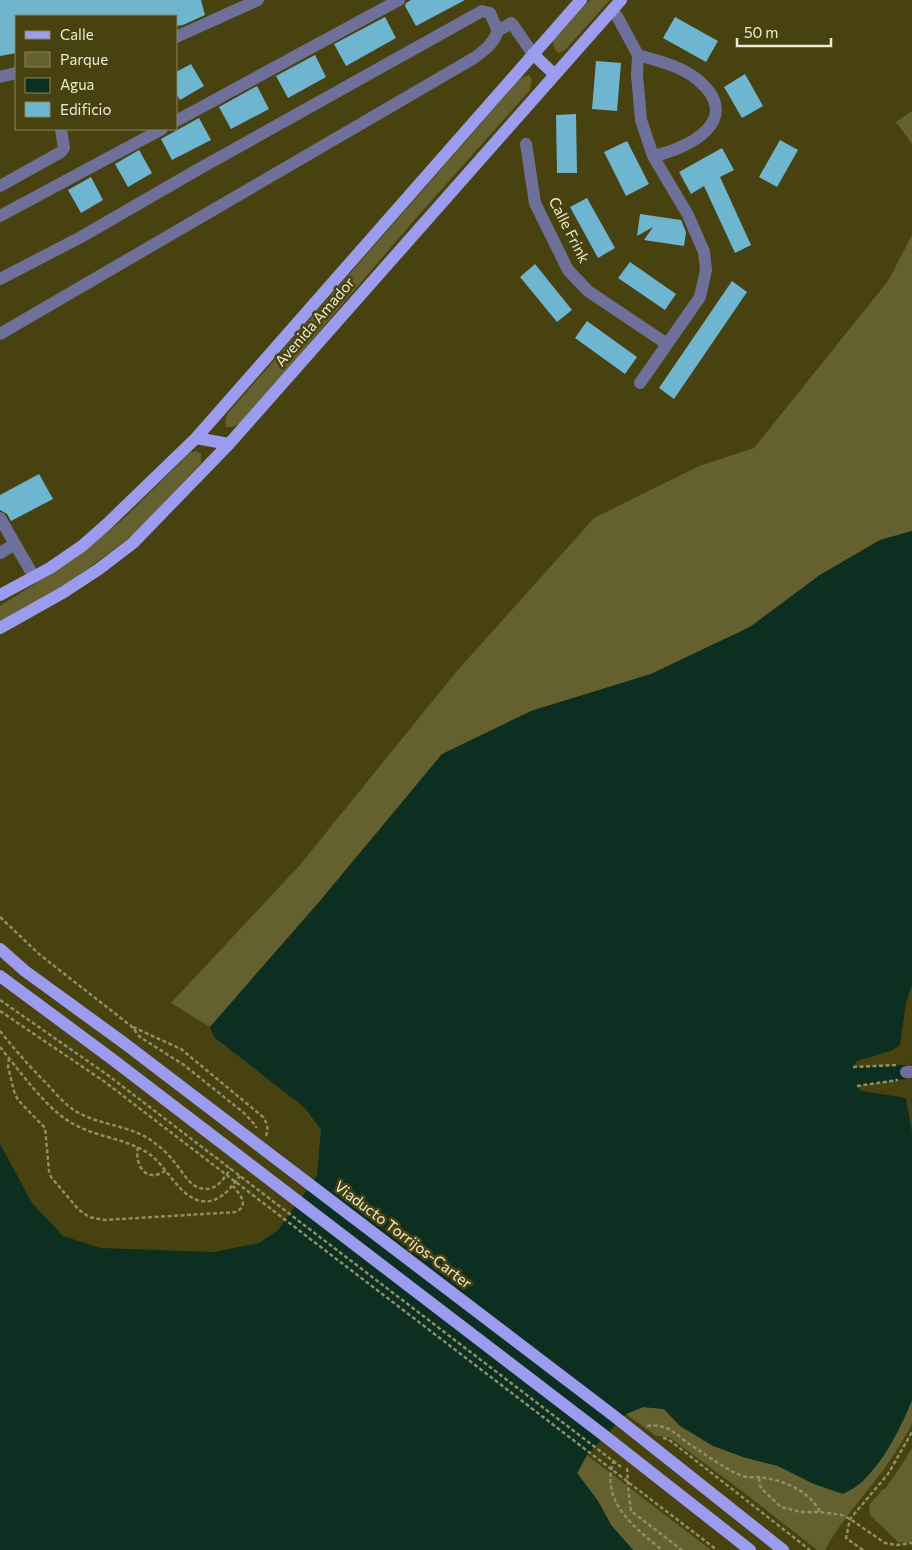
<svg xmlns="http://www.w3.org/2000/svg" width="912" height="1550" font-family="Commissioner,sans-serif">
	<style>
		.green { fill: #65602f }
		.water { fill: #0c2f21 }
		.pier { fill: #474210 }
		.building { fill: #6eb5cf }
		.lines { fill: none; stroke-linecap: round; stroke-linejoin: round }
		.path { stroke: #918d66; stroke-width: 2.5; stroke-dasharray: 4 2.5; stroke-linecap: butt }
		.minor { stroke: #6f7099; stroke-width: 12 }
		.major { stroke: #9c9cef; stroke-width: 12 }
		.labels { text-anchor: middle; stroke-width: 5; stroke-linejoin: round; paint-order: stroke }
		.street-label { font-size: 15px; fill: #edebd1; stroke: #474210 }
	</style>
	<rect width="100%" height="100%" fill="#474210"/>
	<!-- green -->
	<path class="green" d="M590 0H610L564 51 558 53 554 48 553 41Z
		M529 75 532 80 530 90 416 218 242 422 232 427H226L225 421 228 413 521 78Z
		M912 111V144L896 122Z
		M912 235V531L880 540 820 575 750 627 651 674 531 711 367 844 320 901 210 1027 171 1003 299 866 456 672 594 518 699 466 754 448 888 281Z
		M196 451 201 454V463L133 535 52 595 0 622V606L74 559 122 520 190 453Z
		M912 1400C912 1407 912 1416 912 1423 910 1430 904 1437 901 1443 879 1482 846 1511 825 1550H817L742 1491 669 1437 656 1436 626 1414 643 1407 664 1409 680 1426 743 1457 778 1466 814 1484 904 1419Z
		M912 1448V1543L898 1542 870 1515 869 1505 883 1489H885L907 1457V1456Z
		M587 1455 711 1550H633L611 1525 598 1501 577 1473Z"/>
	<!-- water -->
	<path class="water" d="M912 531V1062L906 1065 907 1079 912 1080V1400C900 1429 886 1458 863 1481 858 1486 850 1490 843 1494L814 1484 778 1466 743 1457 713 1446 680 1426 664 1409 643 1407 626 1414 587 1455 577 1473 598 1501 611 1525 633 1550H0V1144L32 1203 63 1236 100 1248 214 1252 259 1243 278 1230 317 1176 321 1130 305 1108 214 1037 210 1027 320 901 442 754 531 711 651 674 750 627 820 575 880 540Z"/>
	<!-- pier -->
	<path class="pier" d="M912 985V1062L908 1064H912L908 1066 912 1077V1133L906 1098 862 1091 857 1086 906 1079V1065L853 1067 857 1061 893 1050 900 1045 906 1003Z"/>
	<!-- building -->
	<path class="building" d="M0 0H201L205 15 183 25 176 26V16H16V53L0 56Z
		M411 0H465L416 26 405 6 406 3Z
		M385 17 396 38 346 66 334 44Z
		M675 17 718 41 706 62 663 38Z
		M315 55 326 77 288 98 276 76Z
		M596 61 621 63 617 111 592 109Z
		M191 64 204 86 180 100 176 93V72Z
		M745 74 763 106 742 118 724 87Z
		M257 86 269 109 231 129 219 107Z
		M576 114 577 173H557L556 115Z
		M199 118 211 140 172 160 161 139Z
		M780 140 798 150 777 187 759 177Z
		M627 141 649 184 626 196 604 152Z
		M722 148 734 170 720 177 751 245 735 253 704 186 691 194 679 172Z
		M139 150 152 173 128 187 115 164Z
		M91 177 103 200 81 213 68 190Z
		M587 198 615 248 598 258 570 207Z
		M640 214 681 220 686 232 684 246 644 240 653 227 637 236Z
		M630 262 676 294 665 310 618 278Z
		M535 264 572 310 557 322 520 277Z
		M732 281 747 292 674 399 659 388Z
		M587 321 637 357 625 374 575 338Z
		M39 474 53 499 11 521 7 514 0 510V495Z"/>
	<g class="lines">
		<!-- path -->
		<path class="path" d="M0 917 39 954 131 1026 140 1037 184 1065 244 1113 256 1126V1128
			M0 1000 109 1076 621 1467
			M0 1011 105 1082 717 1550
			M133 1027 181 1049 263 1117C267 1123 269 1128 266 1136
			M0 1031C15 1050 31 1068 48 1085 57 1095 67 1107 79 1113 103 1126 135 1126 156 1144 163 1149 170 1156 175 1163 184 1173 190 1189 206 1189 218 1189 225 1177 231 1168
			M0 1047C18 1069 46 1108 70 1122 94 1137 125 1138 148 1153 167 1166 179 1197 201 1201 219 1204 230 1189 240 1176
			M9 1058 8 1067 14 1091 18 1100 45 1128 49 1171 51 1177 78 1209 89 1217 104 1220 237 1212C249 1203 240 1195 233 1186
			M853 1067 897 1065
			M857 1086 898 1080
			M138 1147C134 1167 148 1184 166 1170
			M647 1426C670 1423 676 1436 694 1447 709 1457 724 1468 740 1475 746 1478 753 1477 759 1477 783 1480 809 1490 820 1512
			M663 1438 668 1439 810 1550
			M614 1460C599 1501 634 1527 662 1550
			M627 1468 628 1486 631 1511 682 1550
			M759 1478 760 1486 765 1492 781 1507 801 1512H820L842 1515 850 1519 885 1543 897 1545 912 1543
			M863 1550 846 1538 850 1519 888 1474 912 1432"/>
		<!-- minor -->
		<path class="minor" d="M612 10 618 18 638 55 637 75 641 120 653 156 688 215 704 252 706 270 700 297 640 383
			M176 37 258 0
			M638 55C659 61 681 66 698 80 744 119 691 148 653 156
			M0 77 16 73
			M176 121 399 0
			M526 144 535 203 568 270 588 291 667 344
			M0 186 61 152 64 148 61 129
			M0 216 162 129
			M0 279 81 237 197 170 482 11 490 13 498 31 511 23 513 25 533 54
			M0 334 474 58C485 50 493 44 498 31
			M0 518 34 577
			M0 553 15 544
			M906 1072H912"/>
		<!-- major -->
		<path class="major" d="M533 54 555 75
			M196 438 229 444
			M0 595 50 568 82 546 107 524 196 438 581 0
			M0 628 64 592 99 569 133 543 229 444 621 0
			M0 949 25 971 124 1043 614 1416 783 1550
			M0 976 112 1059 601 1433 750 1550"/>
	</g>
	<g class="labels">
		<!-- street labels -->
		<g class="street-label">
			<text transform="translate(569 230) rotate(63)" y="5">Calle Frink</text>
			<text transform="translate(315 322) rotate(-49)" y="5">Avenida Amador</text>
			<text transform="translate(403 1235) rotate(37)" y="5">Viaducto Torrijos-Carter</text>
		</g>
	</g>
	<!-- legend -->
	<rect x="15" y="15" width="162" height="115" fill="#474210" stroke="#89865d"/>
	<rect x="25" y="31" width="25" height="8" fill="#9c9cef" stroke="#89865d"/>
	<text x="60" y="40" font-size="15" fill="#edebd1">Calle</text>
	<rect x="25" y="52" width="25" height="15" fill="#65602f" stroke="#89865d"/>
	<text x="60" y="65" font-size="15" fill="#edebd1">Parque</text>
	<rect x="25" y="78" width="25" height="15" fill="#0c2f21" stroke="#89865d"/>
	<text x="60" y="90" font-size="15" fill="#edebd1">Agua</text>
	<rect x="25" y="102" width="25" height="15" fill="#6eb5cf" stroke="#89865d"/>
	<text x="60" y="115" font-size="15" fill="#edebd1">Edificio</text>
	<!-- scale -->
	<path d="M737 38v8h94v-8" fill="none" stroke="#edebd1" stroke-width="2.5"/>
	<text x="744" y="38" font-size="15" fill="#edebd1" stroke="#474210" stroke-width="4" paint-order="stroke">50 m</text>
</svg>
